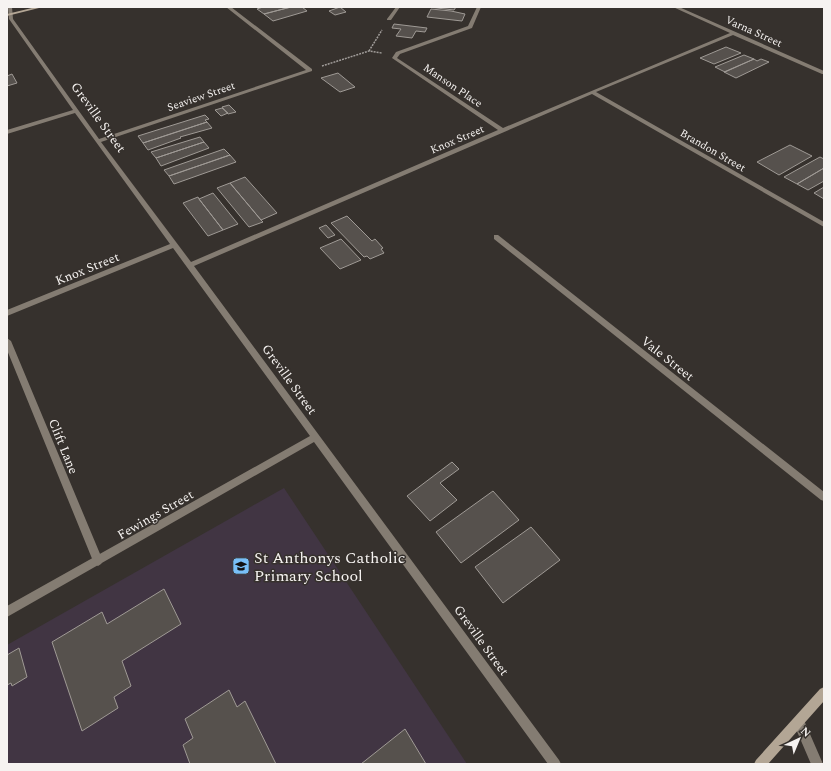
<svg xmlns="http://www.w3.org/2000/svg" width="831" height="771" font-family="Spectral,serif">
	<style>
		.education { fill: #413543 }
		.building { fill: #56514d; stroke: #9f9a95 }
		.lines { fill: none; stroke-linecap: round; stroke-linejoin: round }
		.path { stroke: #a09c99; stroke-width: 1.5; stroke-dasharray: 2 1; stroke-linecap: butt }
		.lane { fill: #847c72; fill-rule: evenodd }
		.street { fill: #847c72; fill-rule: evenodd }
		.secondary { fill: #b3a695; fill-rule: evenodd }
		.labels { text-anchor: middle; stroke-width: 3; stroke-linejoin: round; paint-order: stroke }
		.far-street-label { font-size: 11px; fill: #f6f3f1; stroke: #36312d }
		.street-label { font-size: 13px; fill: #f6f3f1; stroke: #36312d }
		.near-poi-label { font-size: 16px; fill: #f6f3f1; stroke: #36312d; text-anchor: start }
	</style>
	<rect width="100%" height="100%" fill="#36312d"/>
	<!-- education -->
	<path class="education" d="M284 488 467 764H7V645Z"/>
	<!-- building -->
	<path class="building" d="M263 7H291L264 14 257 9Z
		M291 7H302L307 11 273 21 264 14Z
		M340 7 346 12 335 15 329 11Z
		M428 7H456L454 10Z
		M431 9 451 11 465 14 462 21 427 17Z
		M394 24 427 28 425 32 416 31 412 38 396 36 401 29 392 28Z
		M726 47 741 53 714 64 700 58Z
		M744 55 754 59 725 72 715 67Z
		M754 59 757 61 761 59 769 62 736 78 724 72Z
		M338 73 355 87 340 92 321 78Z
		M12 74 17 83 7 86V76Z
		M229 105 236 112 228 114 222 107Z
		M222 108 228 113 221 116 215 110Z
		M205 115 209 119 205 120 207 122 143 143 138 136Z
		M207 122 212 128 180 137 181 138 148 150 143 143Z
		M200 137 204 142 156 158 151 152Z
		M204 142 209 148 161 166 156 158Z
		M790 145 812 156 779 175 757 162Z
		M224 149 230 155 169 176 164 170Z
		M230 155 236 162 174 184 169 176Z
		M820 157 824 159V168L797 184 784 177Z
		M824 168V181L808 190 797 184Z
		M245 177 277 213 261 220 230 183Z
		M230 183 261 220 263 222 249 227 217 188Z
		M824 187V199L814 193Z
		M213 193 238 224 223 230 199 199Z
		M198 197 199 199 223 230 208 236 183 203Z
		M347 216 372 241 375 239 383 248 381 249 384 253 370 259 367 256 364 257 331 223Z
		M326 225 335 235 328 238 319 228Z
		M341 239 361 260 340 269 320 248Z
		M452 462 459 469 440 483 457 500 430 521 407 496Z
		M493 491 519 520 461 563 436 532Z
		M531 527 560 560 503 603 475 567Z
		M164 589 181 624 122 661 131 686 114 697 118 708 82 731 52 642 102 612 107 624Z
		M19 648 27 677 12 686 11 683 7 685V655Z
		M229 690 237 707 245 701 276 764H190L183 745 193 738 185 719Z
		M405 729 426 764H361Z"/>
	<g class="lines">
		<!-- path -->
		<path class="path" d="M369 51 382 30
			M322 66 369 51 382 53"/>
		<!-- lane -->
		<path class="lane" d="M396 7H400L391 20H387V19Z
			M7 338 11 341 103 561 101 564 98 566 95 564 93 561 7 350Z"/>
		<!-- street -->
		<path class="street" d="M8 7H12L13 19 99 139 306 70 226 7H231L312 69V71L101 142 191 262 498 130 392 58 396 52 468 26 477 7H481L472 28 400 54 397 58 503 128 730 33 673 7H679L824 71V74H822L733 35 596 92 824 222V227L592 94 194 266 559 760 561 764H548L314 442 7 617V606L310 436 173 248 7 316V310L170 244 75 113 7 134V130L73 110 9 19Z
			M494 235H498L824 492V501L821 500 494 239Z
			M799 716 803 718 823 764H811L793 722 795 718Z"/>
		<!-- secondary -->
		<path class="secondary" d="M36 7H43L7 16V14Z
			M824 687V701L768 764H754L756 760 820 689Z"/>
	</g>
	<!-- icons -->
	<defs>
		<symbol id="school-square" viewBox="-11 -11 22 22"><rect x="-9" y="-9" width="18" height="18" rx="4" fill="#78bff7" stroke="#36312d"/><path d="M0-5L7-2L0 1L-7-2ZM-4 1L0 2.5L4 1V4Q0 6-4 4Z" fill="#111"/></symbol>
	</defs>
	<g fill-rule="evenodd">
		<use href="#school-square" x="231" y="556" width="20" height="20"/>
	</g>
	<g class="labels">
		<!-- far-street labels -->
		<g class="far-street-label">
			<text transform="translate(754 31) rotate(24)" y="4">Varna Street</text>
			<text transform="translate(453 85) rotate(34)" y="4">Manson Place</text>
			<text transform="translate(201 96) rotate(-19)" y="4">Seaview Street</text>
			<text transform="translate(457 139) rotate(-23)" y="4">Knox Street</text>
			<text transform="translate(713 150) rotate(30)" y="4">Brandon Street</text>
		</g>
		<!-- street labels -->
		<g class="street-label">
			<text transform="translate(99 117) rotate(54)" y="5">Greville Street</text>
			<text transform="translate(87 268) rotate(-22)" y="5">Knox Street</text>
			<text transform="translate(668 358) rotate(38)" y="5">Vale Street</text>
			<text transform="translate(290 379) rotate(54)" y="5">Greville Street</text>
			<text transform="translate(64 446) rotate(68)" y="5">Clift Lane</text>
			<text transform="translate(155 514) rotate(-30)" y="5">Fewings Street</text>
			<text transform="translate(482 640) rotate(54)" y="5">Greville Street</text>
		</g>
		<!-- near-poi labels -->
		<g class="near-poi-label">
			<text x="254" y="563">St Anthonys Catholic<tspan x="254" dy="18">Primary School</tspan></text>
		</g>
	</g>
	<!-- border -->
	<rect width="831" height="771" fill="none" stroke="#f6f3f1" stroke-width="16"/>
	<!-- north arrow -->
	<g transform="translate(799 739) rotate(44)" stroke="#36312d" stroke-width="3" paint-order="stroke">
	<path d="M0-3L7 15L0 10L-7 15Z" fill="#f6f3f1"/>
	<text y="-6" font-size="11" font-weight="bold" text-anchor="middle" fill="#f6f3f1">N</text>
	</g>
</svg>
